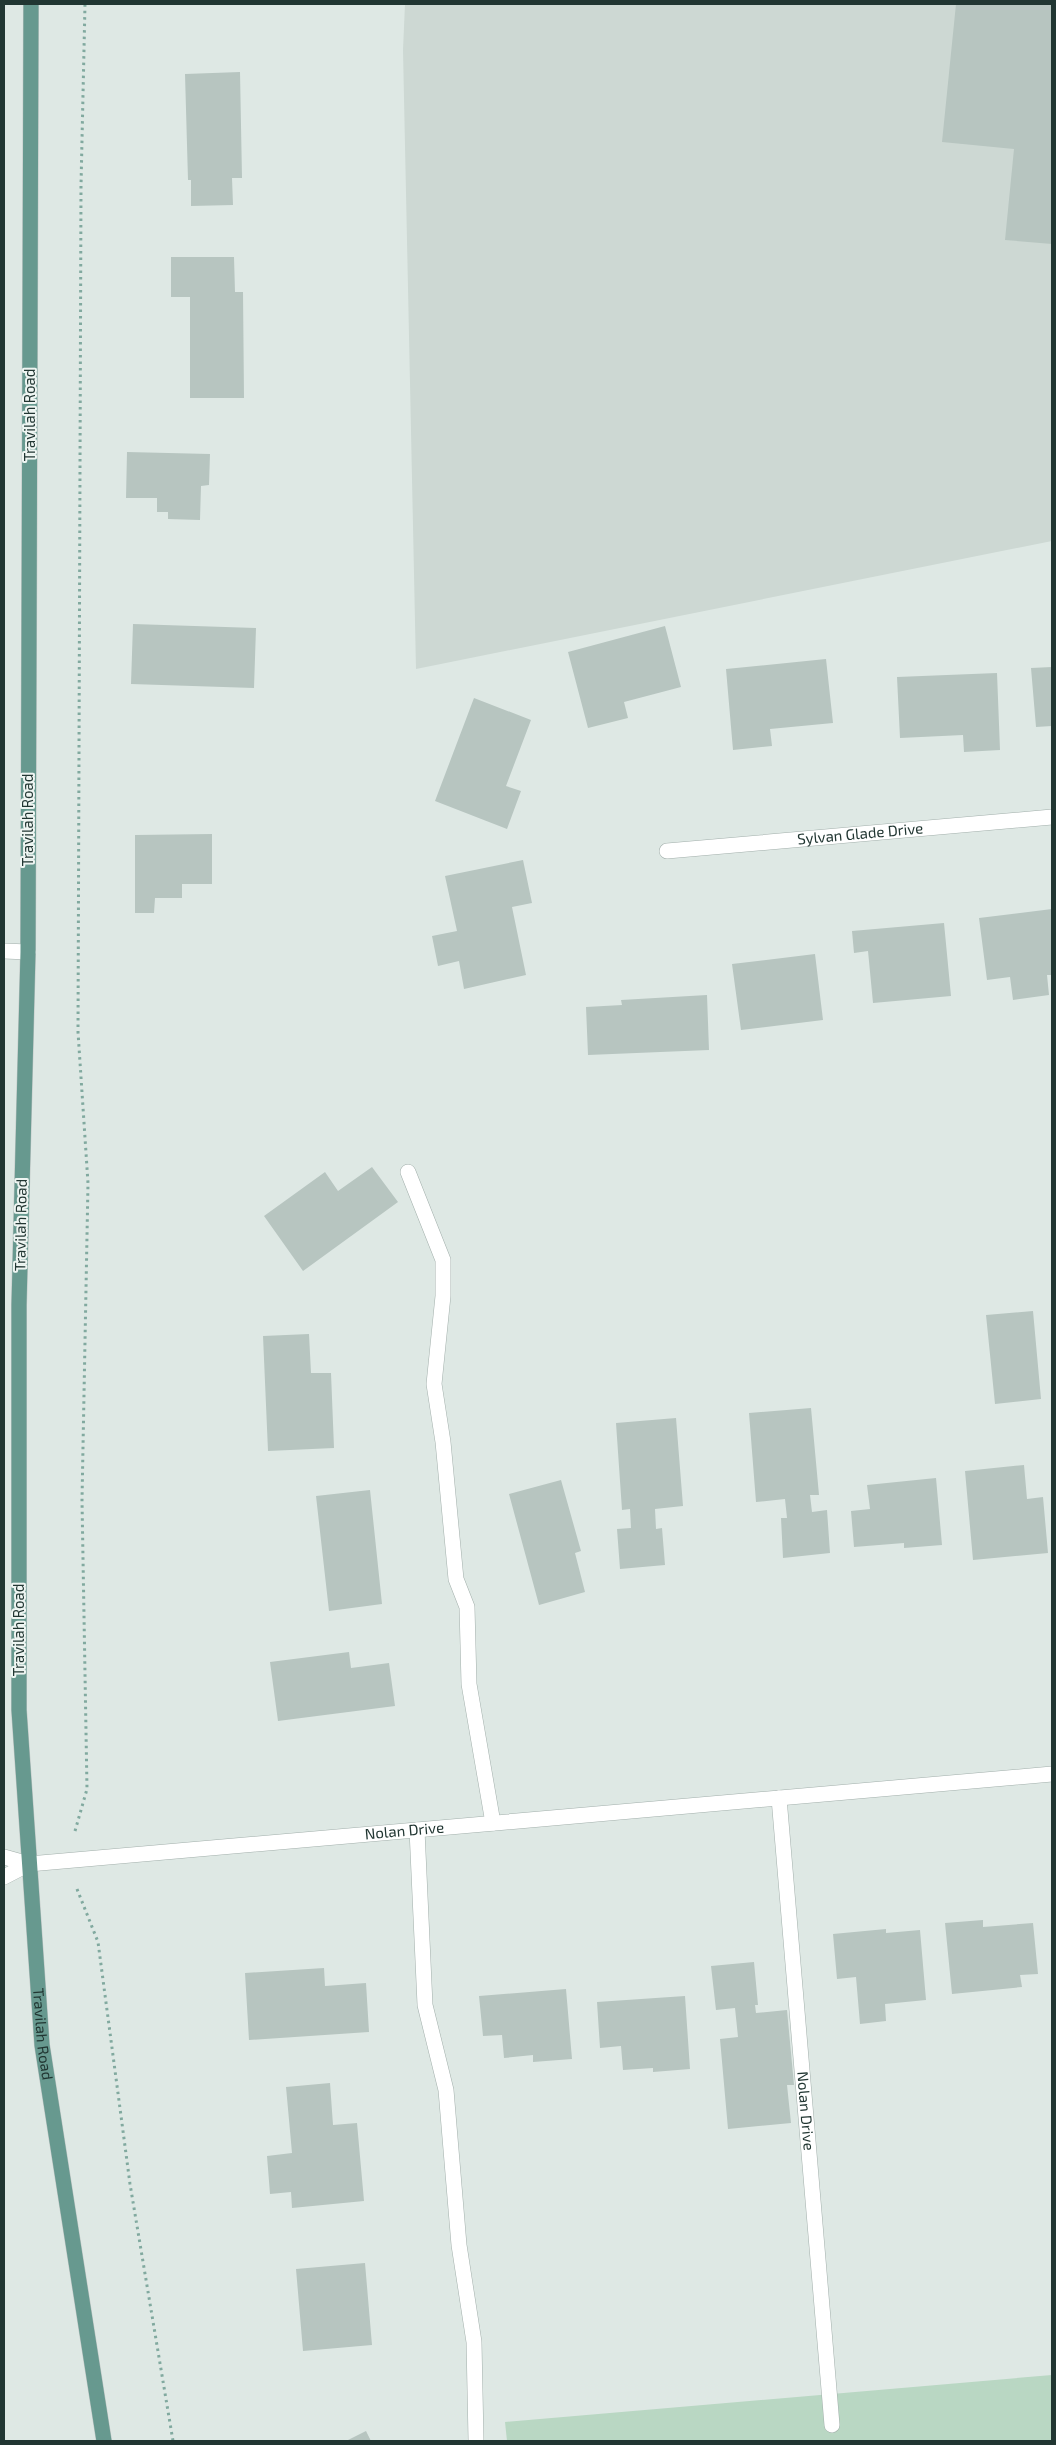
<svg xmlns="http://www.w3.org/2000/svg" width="1056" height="2445" font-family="'Exo 2',sans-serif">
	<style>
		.built { fill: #cdd8d3 }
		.green { fill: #b9d7c3 }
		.building { fill: #b7c5c0 }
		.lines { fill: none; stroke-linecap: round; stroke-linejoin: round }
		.minor-casing { stroke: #a2afab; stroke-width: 16 }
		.major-casing { stroke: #bcc3c2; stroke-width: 16 }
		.path { stroke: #81a99f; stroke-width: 3; stroke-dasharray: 2.5 4; stroke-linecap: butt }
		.minor { stroke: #fff; stroke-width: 15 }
		.major { stroke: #67998f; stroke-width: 15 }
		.labels { text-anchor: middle; stroke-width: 4; stroke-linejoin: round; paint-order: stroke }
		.street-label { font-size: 15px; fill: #213632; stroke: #eef5f2 }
	</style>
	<rect width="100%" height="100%" fill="#dee8e4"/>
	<!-- built -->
	<path class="built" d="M405 4H1052V541L416 669 403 50Z"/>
	<!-- green -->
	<path class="green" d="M1052 2375V2441H507L505 2422Z"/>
	<!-- building -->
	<path class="building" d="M956 4H1052V244L1005 240 1014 149 942 142Z
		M240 72 242 178H232L233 205 191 206V180H188L185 74Z
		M171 257H234L235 292H243L244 398H190V297H171Z
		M127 452 210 454 209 485 201 486 200 520 168 519V512H157V498H126Z
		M133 624 256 628 254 688 131 684Z
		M665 626 681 687 624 702 628 718 588 728 568 652Z
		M826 659 833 723 770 729 772 746 733 750 726 669Z
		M1052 667V726L1036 727 1031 668Z
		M997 673 1000 750 964 752 963 735 900 738 897 677Z
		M474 698 531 720 506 786 521 791 507 829 435 801Z
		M212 834V884H182V898H155L154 913H135V835Z
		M523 860 532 903 512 907 526 975 464 989 459 961 438 966 432 936 457 931 445 876Z
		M1052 909V975H1047L1049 995 1013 1000 1010 977 987 980 979 918Z
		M944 923 951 996 873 1003 868 951 854 953 852 931Z
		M815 954 823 1020 741 1030 732 964Z
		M707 995 709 1050 588 1055 586 1007 622 1005 621 1000Z
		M372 1167 398 1202 303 1271 264 1216 325 1172 338 1191Z
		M1033 1311 1041 1399 995 1404 986 1315Z
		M309 1334 311 1373H331L334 1448 268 1451 263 1336Z
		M811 1408 819 1495H810L812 1512 827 1510 830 1553 783 1558 781 1518H787L785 1499 756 1502 749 1413Z
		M676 1418 683 1506 655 1509 656 1529 662 1528 665 1565 620 1569 617 1529 631 1528 630 1509 622 1510 616 1423Z
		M1024 1465 1027 1499 1043 1497 1048 1553 973 1560 965 1471Z
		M936 1478 942 1545 904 1548V1543L854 1547 851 1511 870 1509 867 1485Z
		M561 1480 581 1551 575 1553 585 1592 539 1605 509 1494Z
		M370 1490 382 1604 329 1611 316 1496Z
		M349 1652 351 1668 389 1663 395 1706 278 1721 270 1662Z
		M983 1920V1927L1033 1923 1038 1974 1020 1975 1022 1987 952 1994 945 1923Z
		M886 1929V1933L920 1930 926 2000 885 2004 886 2021 860 2024 856 1977 837 1979 833 1934Z
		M754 1962 758 2005H755L756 2013 787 2010 794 2085H787L791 2123 728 2129 720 2039 738 2037 735 2008 716 2010 711 1966Z
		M324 1968 325 1986 366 1983 369 2032 249 2040 245 1973Z
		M566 1989 572 2059 533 2062V2055L504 2058 502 2035 483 2036 479 1996Z
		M685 1996 690 2069 653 2072V2068L623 2070 621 2046 600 2048 597 2002Z
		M330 2083 333 2125 357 2123 364 2201 292 2208 291 2192 270 2194 267 2156 292 2153 286 2087Z
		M365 2263 372 2345 303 2351 296 2269Z
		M366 2431 371 2441H346Z"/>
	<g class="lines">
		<defs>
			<g id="minor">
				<path id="s1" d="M667 851 1052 817"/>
				<path d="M4 951 28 952"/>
				<path d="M408 1172 443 1260V1296L434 1384 443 1442 456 1579 467 1607 469 1684 493 1823"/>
				<path id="s2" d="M779 1798 832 2425"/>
				<path d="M417 1830 425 2005 446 2090 459 2245 474 2342 476 2440"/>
				<path d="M4 1857 29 1864"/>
				<path id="s3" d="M4 1877 29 1864 1052 1774"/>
			</g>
			<g id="major">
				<path id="s4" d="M31 4 28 952 19 1305V1710L42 2045 104 2441"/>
			</g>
		</defs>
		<!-- minor casing -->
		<use href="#minor" class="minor-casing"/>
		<!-- major casing -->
		<use href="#major" class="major-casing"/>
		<!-- path -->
		<path class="path" d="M75 1831 87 1789 82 1500 88 1183 78 1032 81 186 85 4
			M77 1889 98 1942 130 2184 173 2441"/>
		<!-- minor -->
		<use href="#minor" class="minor"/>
		<!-- major -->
		<use href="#major" class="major"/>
	</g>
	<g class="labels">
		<!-- street labels -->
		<g class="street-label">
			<text transform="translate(30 415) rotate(-90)" y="5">Travilah Road</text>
			<text transform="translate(28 820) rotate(-90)" y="5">Travilah Road</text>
			<text dy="5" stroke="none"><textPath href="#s1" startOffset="194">Sylvan Glade Drive</textPath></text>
			<text transform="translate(21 1225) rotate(-89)" y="5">Travilah Road</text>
			<text transform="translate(19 1630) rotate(-90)" y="5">Travilah Road</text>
			<text dy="5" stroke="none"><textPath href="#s3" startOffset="405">Nolan Drive</textPath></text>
			<text dy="5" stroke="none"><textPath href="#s4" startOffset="2031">Travilah Road</textPath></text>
			<text dy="5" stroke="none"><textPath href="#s2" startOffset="314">Nolan Drive</textPath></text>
		</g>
	</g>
	<!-- border -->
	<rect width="1056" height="2445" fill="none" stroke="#213632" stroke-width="10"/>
</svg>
